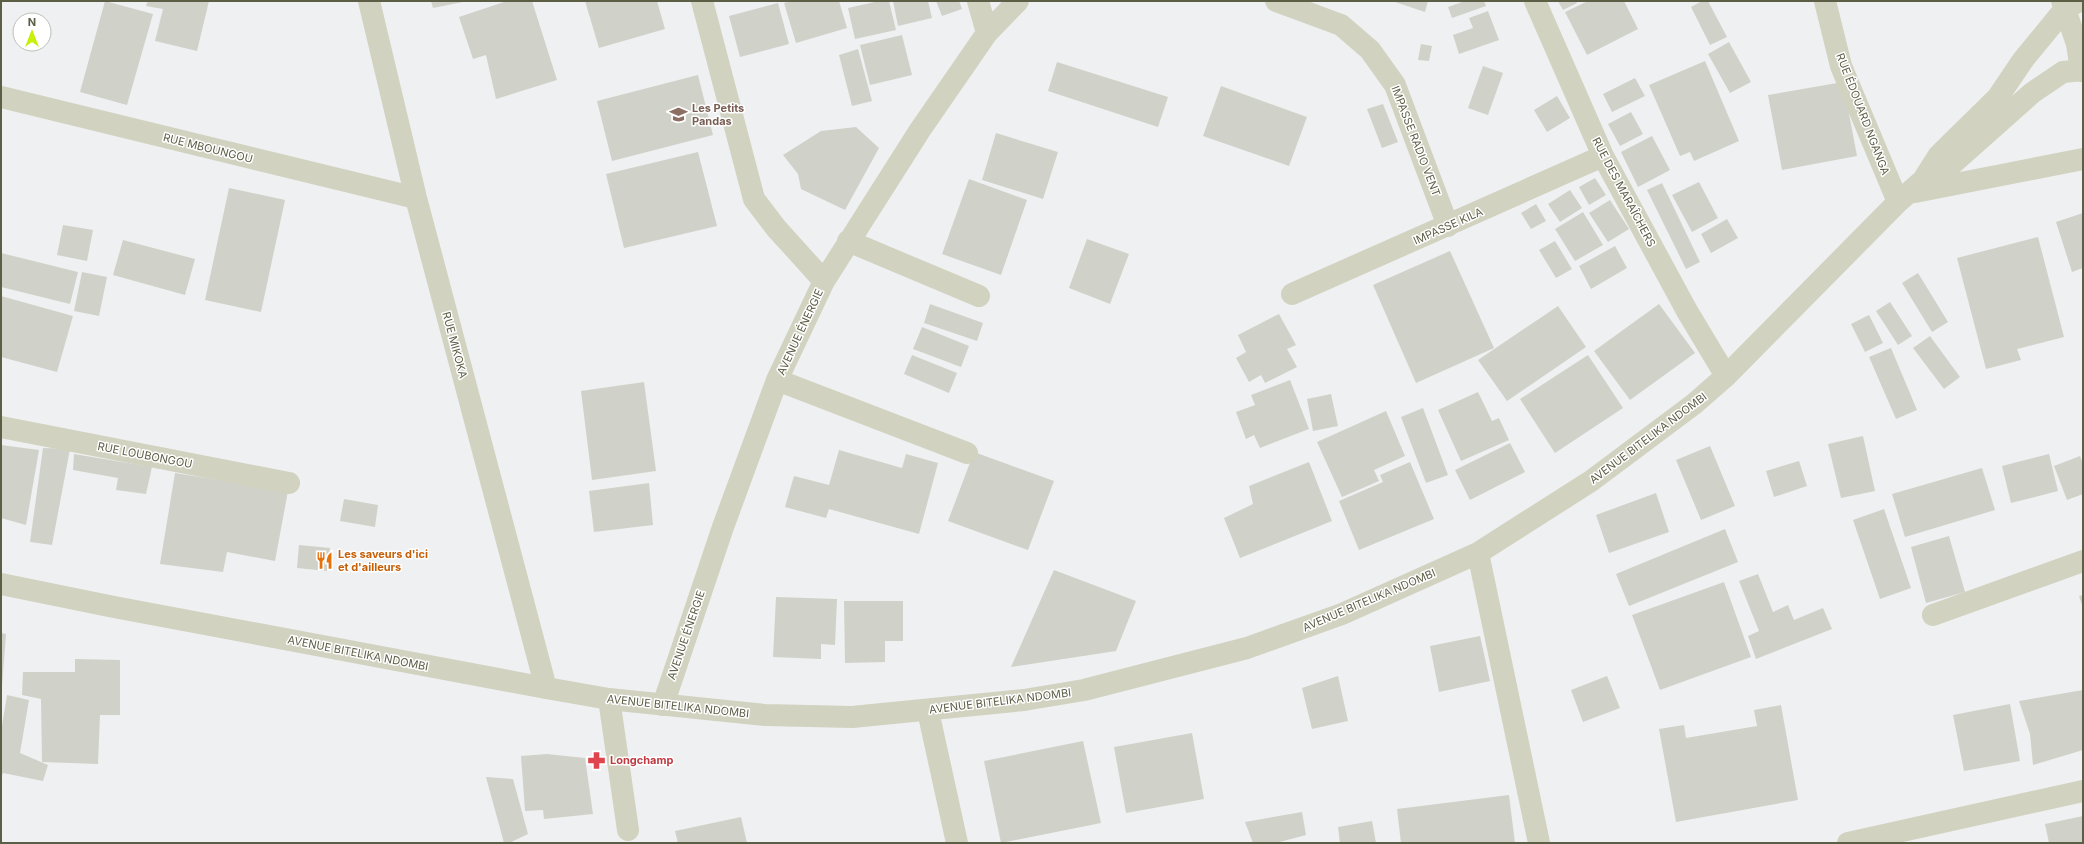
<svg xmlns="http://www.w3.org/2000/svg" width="2084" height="844" font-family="Inter,sans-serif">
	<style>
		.building { fill: #d0d2c9 }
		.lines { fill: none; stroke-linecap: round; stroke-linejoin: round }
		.minor { stroke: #d1d2bf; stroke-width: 22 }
		.labels { text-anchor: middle; stroke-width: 3; stroke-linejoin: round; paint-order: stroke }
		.education-label { font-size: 11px; font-weight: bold; fill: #785e54; stroke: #fff; text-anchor: start }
		.street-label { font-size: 11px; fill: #5c5e46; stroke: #fff }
		.food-label { font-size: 11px; font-weight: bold; fill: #c56008; stroke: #fff; text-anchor: start }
		.health-label { font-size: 11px; font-weight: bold; fill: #be3a42; stroke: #fff; text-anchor: start }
	</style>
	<rect width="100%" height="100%" fill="#eff0f2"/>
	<!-- building -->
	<path class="building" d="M105 1 153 14 127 105 80 92Z
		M148 1H209L197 51 155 41 163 9 146 6Z
		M431 1H463V2L433 8Z
		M507 1H532L557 80 496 99 486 55 473 59 459 17Z
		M585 1H657L665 29 599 48Z
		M791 1H839L847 28 796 43 784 3Z
		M879 1H889L896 30 855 39 848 8Z
		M893 1H928L932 18 898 26Z
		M936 1H959L962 9 942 16Z
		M1392 1H1428L1425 12Z
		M1465 1H1484L1486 6 1452 18 1448 7Z
		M1558 1H1576L1577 3 1563 10Z
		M1588 1H1624L1638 29 1587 55 1565 12Z
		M1702 1H1708L1727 37 1710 45 1691 7Z
		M778 3 789 44 740 57 729 16Z
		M1488 11 1499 40 1459 54 1453 35 1473 28 1469 18Z
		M902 35 912 75 870 85 860 45Z
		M1729 42 1751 82 1730 93 1708 54Z
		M1421 44 1432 46 1429 61 1418 60Z
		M858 49 872 101 852 106 839 55Z
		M1705 61 1739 141 1694 161 1690 152 1680 156 1649 85Z
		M1057 62 1168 97 1158 127 1048 91Z
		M1483 66 1503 73 1488 115 1468 108Z
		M698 75 713 135 612 161 597 101Z
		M1635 78 1645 96 1612 112 1603 94Z
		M1843 82 1857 156 1782 170 1768 95Z
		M1221 86 1307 117 1289 166 1203 136Z
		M1557 96 1570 118 1547 132 1534 110Z
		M1383 104 1398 142 1382 148 1367 109Z
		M1631 112 1643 134 1620 146 1608 124Z
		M856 127 879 148 845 210 801 189 798 174 783 155 821 131Z
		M996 133 1058 152 1043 199 982 180Z
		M1652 136 1670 170 1638 187 1621 152Z
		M698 152 717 226 624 248 606 174Z
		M1595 178 1606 195 1589 205 1579 187Z
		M969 179 1027 200 1001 275 942 254Z
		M1699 182 1718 218 1692 232 1672 195Z
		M1662 183 1700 262 1686 269 1647 190Z
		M229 188 285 200 261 312 205 300Z
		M1570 190 1582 208 1560 222 1548 204Z
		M1610 200 1629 229 1608 242 1589 213Z
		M1536 204 1546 221 1531 229 1521 213Z
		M1583 212 1603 245 1575 261 1555 229Z
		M2083 213V268L2072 272 2056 222Z
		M1727 219 1738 238 1711 253 1701 234Z
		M63 225 93 230 87 261 57 255Z
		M2038 237 2064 337 2017 349 2021 360 1986 369 1957 258Z
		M1087 239 1129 254 1110 304 1069 288Z
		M123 240 195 259 185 295 113 275Z
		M1555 241 1572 269 1556 278 1539 250Z
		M1615 246 1627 268 1591 289 1579 266Z
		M1450 251 1494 348 1416 383 1373 285Z
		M1 253 78 272 70 304 1 287Z
		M82 272 107 277 99 316 74 311Z
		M1918 273 1948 322 1932 332 1902 283Z
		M1 296 73 316 57 372 1 357Z
		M1890 302 1912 336 1898 345 1876 311Z
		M930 304 983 323 977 341 924 323Z
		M1659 304 1695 353 1630 400 1594 351Z
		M1558 306 1586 347 1507 401 1478 360Z
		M1279 314 1296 345 1287 349 1297 367 1265 383 1261 375 1249 382 1236 358 1246 352 1238 335Z
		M1869 315 1883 343 1865 352 1851 324Z
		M922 327 969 346 961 367 913 349Z
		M1930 336 1960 377 1944 389 1913 348Z
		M1891 348 1917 410 1896 419 1869 357Z
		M912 355 957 373 949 393 904 374Z
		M1588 355 1623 408 1555 453 1520 399Z
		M1290 380 1309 429 1260 448 1254 435 1246 439 1236 412 1255 405 1251 395Z
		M644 382 656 471 592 480 581 391Z
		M1478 392 1492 421 1499 418 1509 440 1461 461 1438 410Z
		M1331 394 1338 426 1313 431 1307 399Z
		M1423 408 1448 475 1426 483 1401 417Z
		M1386 411 1405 456 1374 470 1379 481 1342 497 1317 442Z
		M1863 436 1875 491 1841 498 1828 444Z
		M1510 443 1525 472 1470 500 1455 470Z
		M1 445 39 450 26 525 1 518Z
		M1710 446 1735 506 1701 520 1676 460Z
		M43 448 70 449 52 545 30 542Z
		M839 450 902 468 906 454 938 463 919 534 829 509 826 518 785 507 794 476 829 485Z
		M974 452 1054 481 1028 550 948 521Z
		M74 454 152 467 146 494 116 490 118 478 73 470Z
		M2049 454 2058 491 2011 503 2002 466Z
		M2080 456 2083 464V494L2067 500 2054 466Z
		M1799 461 1807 486 1774 497 1766 471Z
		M1309 462 1332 521 1240 558 1224 518 1253 504 1249 486Z
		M1410 462 1434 519 1359 550 1339 501 1383 482 1380 475Z
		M1982 468 1995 510 1905 537 1892 494Z
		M175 473 288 491 275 561 227 552 223 572 160 564Z
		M649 483 653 525 594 532 589 491Z
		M1656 493 1669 532 1609 553 1596 515Z
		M344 499 378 505 375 527 340 521Z
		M1884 509 1911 588 1880 599 1853 520Z
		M1725 529 1738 562 1629 606 1616 574Z
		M1949 536 1965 592 1926 603 1911 547Z
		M299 545 330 548 327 571 297 568Z
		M1054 570 1136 601 1116 651 1011 667Z
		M1758 574 1773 612 1788 605 1794 620 1823 608 1832 629 1756 659 1748 636 1759 631 1739 581Z
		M1724 582 1751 657 1660 690 1632 615Z
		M2083 595V608L2079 596Z
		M776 597 837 599 835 645 821 644V659L773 657Z
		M844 601H903V641H885V662L845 663Z
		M1 633 6 634 2 686H1Z
		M1480 636 1490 681 1439 692 1430 646Z
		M75 659 120 660V715H100L98 764 42 762 41 699 22 695 23 672H75Z
		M1338 676 1348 721 1312 729 1302 688Z
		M1607 676 1620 708 1583 722 1571 690Z
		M2083 690V750L2033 765 2030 734 2019 701Z
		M7 695 29 700 20 753 48 765 43 781 3 773 1 777V732Z
		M2010 704 2020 761 1964 771 1953 715Z
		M1781 705 1798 800 1676 822 1659 729 1684 725 1686 738 1757 726 1754 710Z
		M1192 733 1204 799 1126 813 1114 747Z
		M1083 741 1101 823 1001 843 984 761Z
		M547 754 585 758 593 814 544 819 543 810 525 811 521 756Z
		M486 777 513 779 528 834 509 843H504Z
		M1509 795 1515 843H1401L1397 809Z
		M1302 812 1306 835 1276 843H1253L1245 822Z
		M2083 816V843H2049L2045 824Z
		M741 817 747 843H678L675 831Z
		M1372 821 1376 843H1340L1338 827Z"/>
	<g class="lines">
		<!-- minor -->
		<path class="minor" d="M369 1 416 198 546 688
			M702 1 754 199 776 228 824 281
			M978 1 987 33
			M1276 1 1341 25 1370 50 1395 85 1448 226
			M1535 1 1603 156 1687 311 1726 376
			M1825 1 1841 66 1898 202
			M2062 1 2077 44 2081 71
			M1 97 416 198
			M1925 177 1939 155 1998 97 2023 60 2064 10 2079 1
			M1915 192 2083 159
			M848 241 979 296
			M1292 294 1603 156
			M777 380 967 453
			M1 427 289 483
			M1478 553 1539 843
			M1 584 114 607 546 688 609 699 765 715 852 717 1024 700 1084 690 1247 648 1342 614 1478 553 1591 481 1694 404 1726 376 1898 202 1922 181 1951 165 2032 93 2063 72 2083 70
			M1933 615 2083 561
			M609 699 628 830
			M663 705 723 527 777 380 824 281 920 130 987 33 1018 1
			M928 711 957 843
			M1848 843 2083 791"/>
	</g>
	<!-- icons -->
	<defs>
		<symbol id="school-bare" viewBox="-9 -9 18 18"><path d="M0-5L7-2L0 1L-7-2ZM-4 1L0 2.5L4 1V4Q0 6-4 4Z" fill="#8d6e63" stroke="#fff" stroke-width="2.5" paint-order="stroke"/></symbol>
		<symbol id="restaurant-bare" viewBox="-9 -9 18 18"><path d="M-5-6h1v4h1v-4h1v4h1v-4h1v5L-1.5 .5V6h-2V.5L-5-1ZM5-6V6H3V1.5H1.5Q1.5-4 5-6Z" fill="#e8710a" stroke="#fff" stroke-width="2.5" paint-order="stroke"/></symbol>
		<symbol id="pharmacy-bare" viewBox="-9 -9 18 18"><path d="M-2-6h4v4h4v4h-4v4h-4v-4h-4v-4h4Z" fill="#e0444e" stroke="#fff" stroke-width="2.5" paint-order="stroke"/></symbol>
	</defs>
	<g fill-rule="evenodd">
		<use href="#school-bare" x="666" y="102" width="25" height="25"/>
		<use href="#restaurant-bare" x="312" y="548" width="25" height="25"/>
		<use href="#pharmacy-bare" x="584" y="748" width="25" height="25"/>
	</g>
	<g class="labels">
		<!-- education labels -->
		<g class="education-label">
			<text x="692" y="112">Les Petits<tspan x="692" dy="13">Pandas</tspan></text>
		</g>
		<!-- street labels -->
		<g class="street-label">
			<text transform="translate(1863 114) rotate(69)" y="4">RUE ÉDOUARD NGANGA</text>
			<text transform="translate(1416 141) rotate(69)" y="4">IMPASSE RADIO VENT</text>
			<text transform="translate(208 148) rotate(14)" y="4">RUE MBOUNGOU</text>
			<text transform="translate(1624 192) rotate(62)" y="4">RUE DES MARAÎCHERS</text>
			<text transform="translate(1448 226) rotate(-24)" y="4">IMPASSE KILA</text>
			<text transform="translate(800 332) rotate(-65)" y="4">AVENUE ÉNERGIE</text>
			<text transform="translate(455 345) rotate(75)" y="4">RUE MIKOKA</text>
			<text transform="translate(1648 438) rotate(-37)" y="4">AVENUE BITELIKA NDOMBI</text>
			<text transform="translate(145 455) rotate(11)" y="4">RUE LOUBONGOU</text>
			<text transform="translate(1369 600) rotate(-23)" y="4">AVENUE BITELIKA NDOMBI</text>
			<text transform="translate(686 635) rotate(-71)" y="4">AVENUE ÉNERGIE</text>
			<text transform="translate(358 653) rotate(11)" y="4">AVENUE BITELIKA NDOMBI</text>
			<text transform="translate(1000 701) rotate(-7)" y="4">AVENUE BITELIKA NDOMBI</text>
			<text transform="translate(678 706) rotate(6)" y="4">AVENUE BITELIKA NDOMBI</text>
		</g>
		<!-- food labels -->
		<g class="food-label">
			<text x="338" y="558">Les saveurs d'ici<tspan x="338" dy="13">et d'ailleurs</tspan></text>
		</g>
		<!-- health labels -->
		<g class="health-label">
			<text x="610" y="764">Longchamp</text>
		</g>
	</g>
	<!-- border -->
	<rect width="2084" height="844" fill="none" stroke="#5c5e46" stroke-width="4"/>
	<!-- north arrow -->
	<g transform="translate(32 32)"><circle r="19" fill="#ffffff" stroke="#bebfb5"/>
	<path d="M0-3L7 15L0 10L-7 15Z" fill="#c7f10a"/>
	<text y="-6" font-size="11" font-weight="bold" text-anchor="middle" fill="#5c5e46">N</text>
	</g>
</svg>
